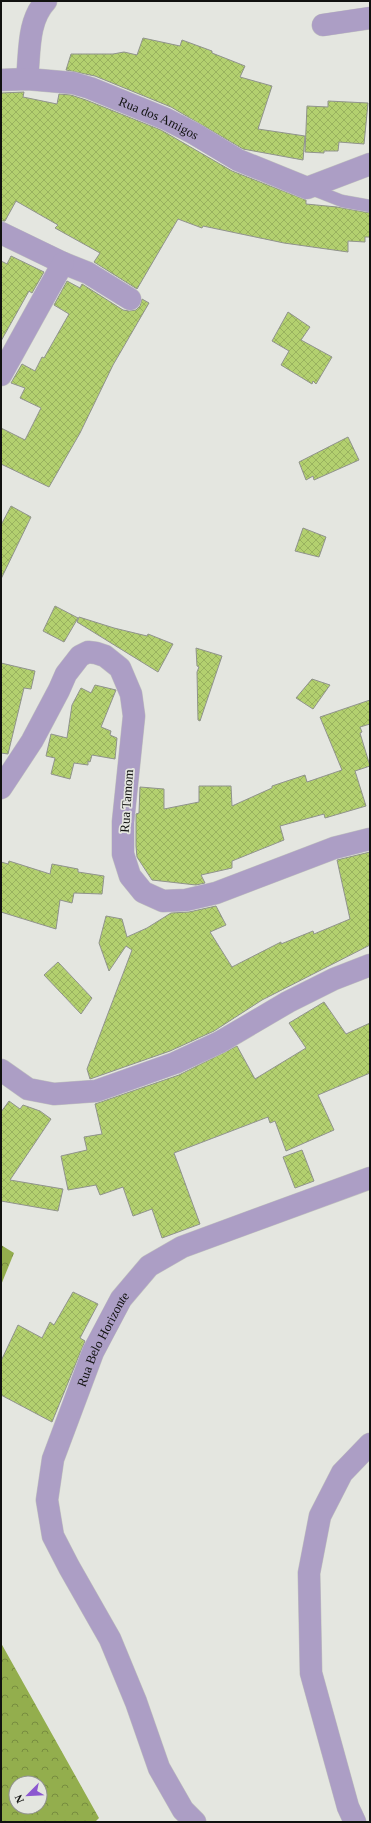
<svg xmlns="http://www.w3.org/2000/svg" width="371" height="1823" font-family="'Times New Roman',serif">
	<style>
		.forest { fill: url(#forest-crowns); fill-rule: evenodd }
		.building { fill: url(#building-cross-hatch); stroke: #90938c }
		.lines { fill: none; stroke-linecap: round; stroke-linejoin: round }
		.lane-casing { stroke: #c2c4bf; stroke-width: 13 }
		.street-casing { stroke: #c2c4bf; stroke-width: 23 }
		.lane { stroke: #ac9ec5; stroke-width: 12 }
		.street { stroke: #ac9ec5; stroke-width: 22 }
		.labels { text-anchor: middle; stroke-width: 3.5; stroke-linejoin: round; paint-order: stroke }
		.street-label { font-size: 13px; fill: #111210; stroke: #e4e6e0 }
	</style>
	<defs>
		<pattern id="forest-crowns" width="20" height="18" patternUnits="userSpaceOnUse"><rect width="20" height="18" fill="#93ae4d"/><path d="M2 6a3 3 0 1 1 6 0M12 15a3 3 0 1 1 6 0" fill="none" stroke="#778c3f"/></pattern>
		<pattern id="building-cross-hatch" width="8" height="8" patternUnits="userSpaceOnUse"><rect width="8" height="8" fill="#b3d06f"/><path d="M0 0l8 8M0 8l8-8" fill="none" stroke="#99b25f"/></pattern>
	</defs>
	<rect width="100%" height="100%" fill="#e4e6e0"/>
	<!-- forest -->
	<path class="forest" d="M1 1245 14 1253 1 1285Z
		M1 1643 99 1818 95 1822H1ZM16 1783H40V1807H16Z"/>
	<!-- building -->
	<path class="building" d="M143 38 180 46 182 40 212 51V53L245 66 240 77 272 86 258 129 305 136 303 160 243 149 171 107 95 76 66 70 71 54H113L124 52 137 55Z
		M24 92 23 97 57 104 59 94 71 95 86 100 161 130 232 171 306 200V204L337 207 370 213V237H365V242L348 241V252L284 243 203 226 202 228 178 219 137 289 94 262 100 253 55 228 58 225 16 201 5 221H1V93Z
		M328 101 368 103 364 144 339 142 338 151H324V153L305 152 307 106 328 107Z
		M11 256 44 272 32 293 29 291 1 341V261L7 264Z
		M67 281 80 288 82 284 123 310 129 311 136 310 140 306 142 299 149 303 113 365 80 433 49 487 1 464V428L25 440 41 408 20 398 25 388 11 383 22 364 35 371 42 357 44 358 69 314 54 305Z
		M288 312 310 327 301 340 332 357 316 384 313 381 312 384 281 365 289 351 272 341Z
		M348 437 359 460 314 480 313 476 306 480 299 462Z
		M11 506 31 517 1 579V525Z
		M303 528 326 537 319 557 295 551Z
		M55 606 78 618 64 642 43 631Z
		M79 617 114 628 147 636 148 634 173 644 158 672 77 622Z
		M196 648 222 656 200 721 198 720 197 672 199 667 197 666Z
		M1 663 35 671 31 689 24 688 8 754 1 753Z
		M312 679 330 685 313 709 296 698Z
		M95 685 116 690 101 727 111 731 110 735 117 738 115 759 92 755 90 762 88 761V765L74 763 70 779 51 774 55 758 46 756 51 734 67 738 72 705 81 688 91 693Z
		M370 700V724L360 727 362 732 360 733 370 766 355 771 366 806 325 818 324 814 280 826 284 840 232 861V868L201 875 205 883 196 885 152 880 137 857 136 846V814L139 813 140 787 164 789V809L199 802V786H231L232 806 272 788V786L305 775 307 782 342 770 320 717Z
		M370 852V945L262 1000 214 1031 170 1051 90 1079 87 1069 132 950 126 946 109 971 99 943 106 916 122 919 127 937 147 928 171 913 189 912 216 906 226 925 210 932 232 967 281 942V944L313 931 314 934 350 919 337 860Z
		M9 861 50 874 52 864 78 869V872L104 876 102 894 74 893 72 903 60 900 56 929 1 912V862L8 864Z
		M58 962 92 998 81 1014 44 975Z
		M324 1002 346 1034 370 1023V1073L318 1095 334 1130 286 1151 275 1121 270 1123 268 1117 174 1153 200 1224 162 1238 152 1209 133 1216 123 1187 100 1195 96 1185 68 1190 61 1156 87 1150 84 1137 102 1134 95 1104 179 1075 237 1046 255 1079 306 1048 289 1023Z
		M9 1101 20 1109 23 1105 40 1111 51 1119 10 1180 63 1189 58 1211 1 1201V1112Z
		M302 1150 314 1181 295 1188 283 1157Z
		M73 1292 98 1304 80 1338 85 1341 52 1422 1 1395V1361L18 1325 42 1338 50 1322 54 1325Z"/>
	<g class="lines">
		<defs>
			<path id="lane" d="M309 188 342 201 370 206"/>
			<g id="street">
				<path d="M323 25 370 18"/>
				<path d="M27 79C30 53 27 21 46 1"/>
				<path id="s1" d="M1 80 27 79 73 83 90 88 166 119 193 133 238 160 307 188 370 164"/>
				<path d="M1 233 63 263 88 273 130 299"/>
				<path d="M1 375 63 263"/>
				<path d="M1 788 32 741 59 690 66 674 80 656 88 652 96 653 105 656 120 668 131 694 134 716 123 822V854L130 876 143 892 163 901 186 900 216 893 334 848 370 839"/>
				<path d="M1 1070 28 1089 54 1094 96 1091 175 1063 220 1042 288 1002 334 979 370 965"/>
				<path id="s2" d="M195 1822 183 1810 159 1768 136 1702 110 1639 69 1567 53 1536 47 1500 53 1459 93 1352 121 1299 149 1266 182 1247 370 1178"/>
				<path d="M355 1822 348 1807 311 1673 309 1573 320 1516 342 1473 370 1444"/>
			</g>
		</defs>
		<!-- lane casing -->
		<use href="#lane" class="lane-casing"/>
		<!-- street casing -->
		<use href="#street" class="street-casing"/>
		<!-- lane -->
		<use href="#lane" class="lane"/>
		<!-- street -->
		<use href="#street" class="street"/>
	</g>
	<g class="labels">
		<!-- street labels -->
		<g class="street-label">
			<text dy="5" stroke="none"><textPath href="#s1" startOffset="165">Rua dos Amigos</textPath></text>
			<text transform="translate(126 801) rotate(-86)" y="5">Rua Tamom</text>
			<text dy="5" stroke="none"><textPath href="#s2" startOffset="529">Rua Belo Horizonte</textPath></text>
		</g>
	</g>
	<!-- border -->
	<rect width="371" height="1823" fill="none" stroke="#111210" stroke-width="4"/>
	<!-- north arrow -->
	<g transform="translate(28 1795) rotate(246)"><circle r="19" fill="#e4e6e0" stroke="#90918d"/>
	<path d="M0-3L7 15L0 10L-7 15Z" fill="#8c57d0"/>
	<text y="-6" font-size="11" font-weight="bold" text-anchor="middle" fill="#111210">N</text>
	</g>
</svg>
